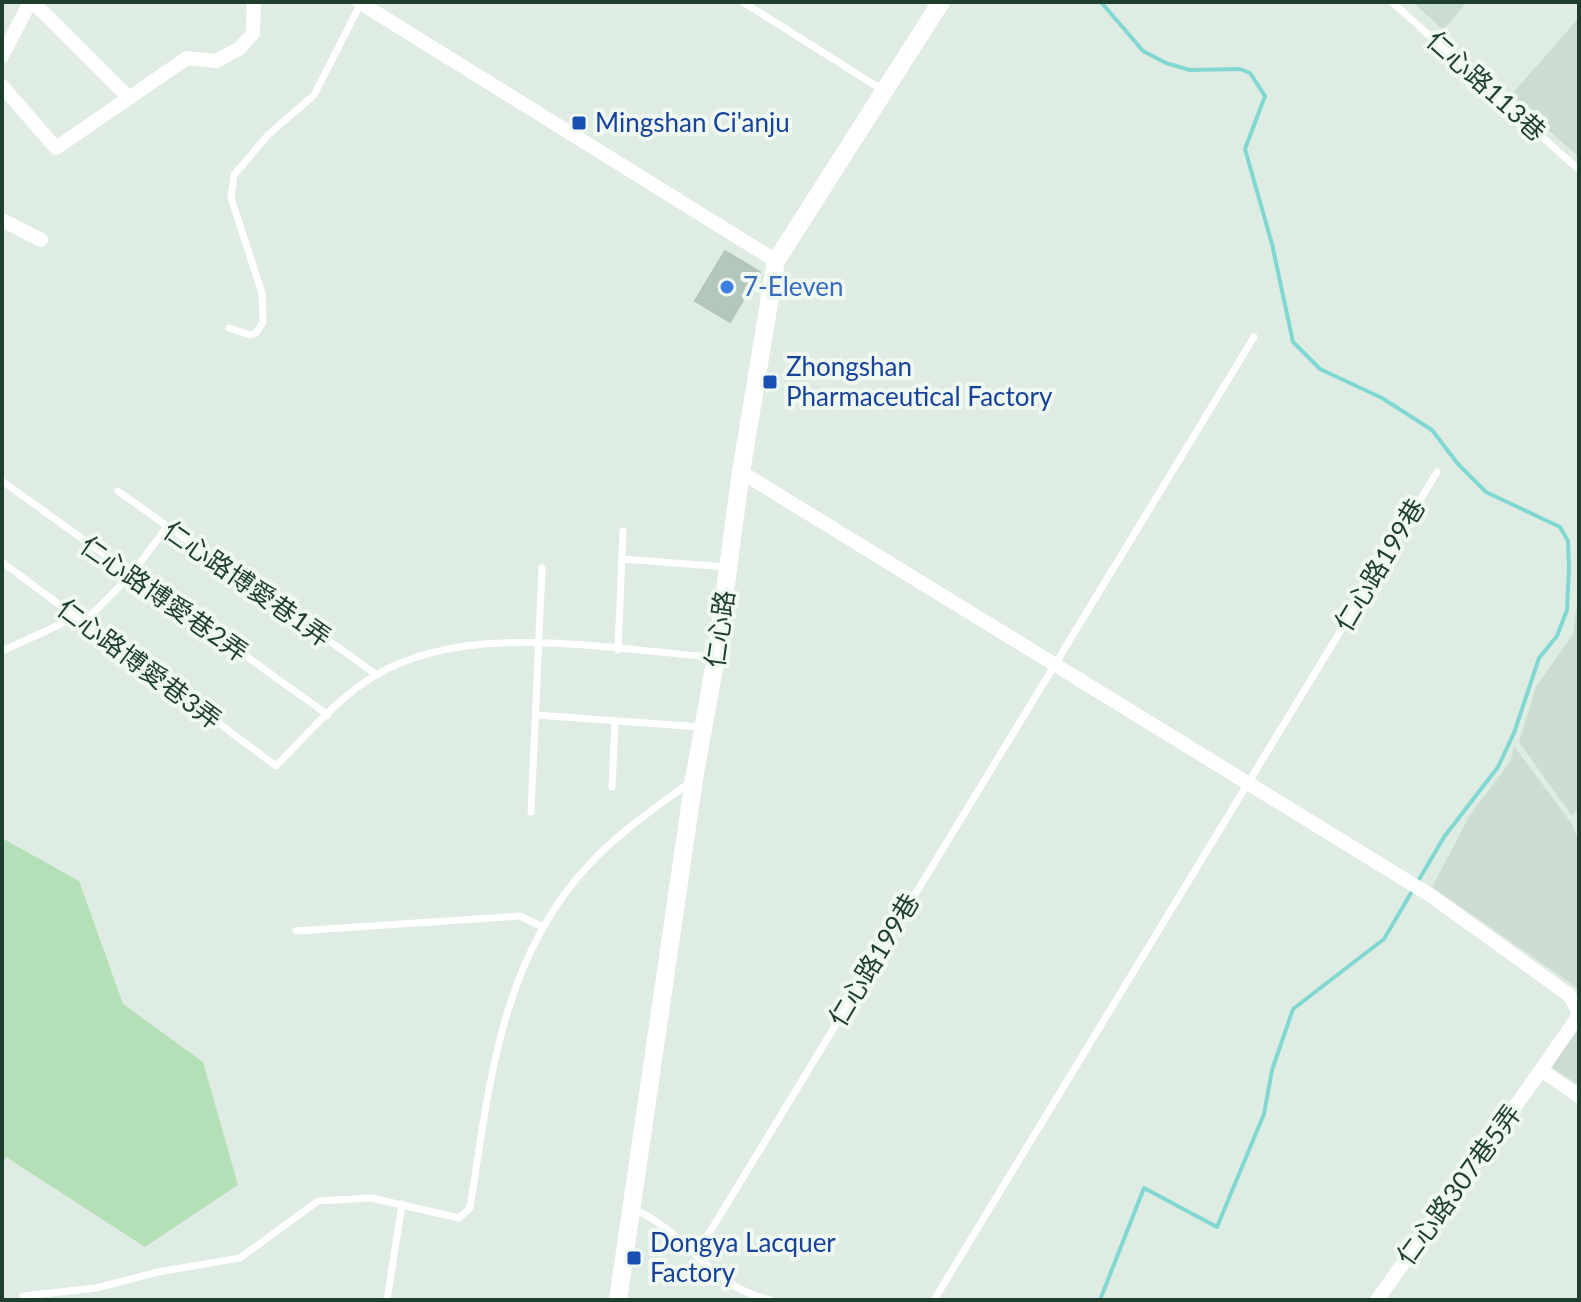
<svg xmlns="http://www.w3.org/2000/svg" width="1581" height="1302" font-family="Lato,'Noto Sans TC',sans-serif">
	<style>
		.built { fill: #cddcd2 }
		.green { fill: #b5e0b7 }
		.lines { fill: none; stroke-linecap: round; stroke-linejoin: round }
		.stream { stroke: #81d8d2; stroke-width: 4 }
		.building { fill: #b4c7bc; stroke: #b1c6b9; stroke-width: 2 }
		.service { stroke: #fff; stroke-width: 7 }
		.minor { stroke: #fff; stroke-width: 14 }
		.tertiary { stroke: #fff; stroke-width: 18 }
		.transit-dot { fill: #1a4fb4; stroke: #f0f8f2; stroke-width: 3 }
		.shop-dot { fill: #3f7fe0; stroke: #f0f8f2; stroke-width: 3 }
		.labels { text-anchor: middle; stroke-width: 8; stroke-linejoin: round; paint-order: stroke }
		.street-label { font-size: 26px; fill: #1e3e2e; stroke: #f0f8f2 }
		.transit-label { font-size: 26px; fill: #164399; stroke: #f0f8f2; text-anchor: start }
		.shop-label { font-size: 26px; fill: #366cbe; stroke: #f0f8f2; text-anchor: start }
	</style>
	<rect width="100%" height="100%" fill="#dfece3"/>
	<!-- built -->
	<path class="built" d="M1413 2H1467L1443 30Z
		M1579 18V157L1510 96Z
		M1579 591V807L1572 816 1519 742 1536 687 1573 634Z
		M1514 746 1572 824 1579 842V989L1432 887 1470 815 1510 762Z
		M1579 1011V1085L1552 1068Z"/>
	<!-- green -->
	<path class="green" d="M2 838 79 881 123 1004 203 1062 238 1185 145 1247 6 1157 2 1168Z"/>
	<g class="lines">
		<!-- stream -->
		<path class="stream" d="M1100 1300 1144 1188 1217 1227 1264 1114 1272 1070 1293 1009 1384 939 1444 837 1498 767 1514 733 1539 658 1557 636 1567 610 1569 568 1568 541 1560 527 1486 492 1458 464 1432 430 1382 398 1320 369 1293 342 1272 244 1245 149 1265 96 1250 73 1240 69 1190 70 1166 63 1143 51 1101 2"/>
	</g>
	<!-- building -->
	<path class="building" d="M725 251 760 272 730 322 695 301Z"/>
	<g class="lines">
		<!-- service -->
		<path class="service" d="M743 2 884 91
			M1392 2 1579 170
			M229 328 250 335 256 333 263 322 262 293 231 198 234 175 268 135 314 95 361 3
			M2 481 328 715
			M118 491 377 675
			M622 559 727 567
			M2 562 276 766C307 735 338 697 376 675 470 620 610 650 714 657
			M83 623 130 576 167 527
			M618 650 623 531
			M2 651 61 624 72 614
			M536 715 701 727
			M612 787 615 721
			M531 812 542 568
			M296 931 520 916 543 927
			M633 1209C687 1231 708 1286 770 1300
			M687 1250 708 1235 1254 337
			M23 1296 96 1288 158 1272 240 1258 318 1201 371 1198 459 1218 470 1208C489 1088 500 962 586 868 615 835 654 809 689 783
			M387 1300 402 1204
			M934 1300 1437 472"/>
		<!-- minor -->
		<path class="minor" d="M33 2 129 98
			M359 2 776 261
			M2 56 30 2
			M2 86 56 148 187 58 216 61 240 48 253 33 254 2
			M2 220 41 240
			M741 472 1430 895 1569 995 1578 1010 1577 1018 1541 1070 1579 1096
			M1377 1300 1541 1070"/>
		<!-- tertiary -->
		<path class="tertiary" d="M618 1300 694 779 716 657 741 472 776 261 941 2"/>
	</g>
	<!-- markers -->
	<g class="transit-dot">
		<rect x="571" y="115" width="16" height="16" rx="4"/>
		<rect x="762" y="374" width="16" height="16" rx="4"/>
		<rect x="626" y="1250" width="16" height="16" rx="4"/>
	</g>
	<circle class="shop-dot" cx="727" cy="287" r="8"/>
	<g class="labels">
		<!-- street labels -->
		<g class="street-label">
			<text transform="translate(1486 86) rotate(42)" y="9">仁心路113巷</text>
			<text transform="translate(1380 565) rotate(-59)" y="9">仁心路199巷</text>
			<text transform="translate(247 584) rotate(35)" y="9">仁心路博愛巷1弄</text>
			<text transform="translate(164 599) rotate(35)" y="9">仁心路博愛巷2弄</text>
			<text transform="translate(720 629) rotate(-82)" y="9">仁心路</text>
			<text transform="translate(139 664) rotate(37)" y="9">仁心路博愛巷3弄</text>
			<text transform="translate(874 960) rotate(-59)" y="9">仁心路199巷</text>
			<text transform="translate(1459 1185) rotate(-54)" y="9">仁心路307巷5弄</text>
		</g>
		<!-- transit labels -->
		<g class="transit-label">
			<text x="595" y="132">Mingshan Ci'anju</text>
			<text x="786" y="376">Zhongshan<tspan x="786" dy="30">Pharmaceutical Factory</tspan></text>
			<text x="650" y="1252">Dongya Lacquer<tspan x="650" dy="30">Factory</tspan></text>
		</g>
		<!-- shop labels -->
		<g class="shop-label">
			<text x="743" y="296">7-Eleven</text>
		</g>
	</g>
	<!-- border -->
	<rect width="1581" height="1302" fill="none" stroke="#1e3e2e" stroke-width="8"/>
</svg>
